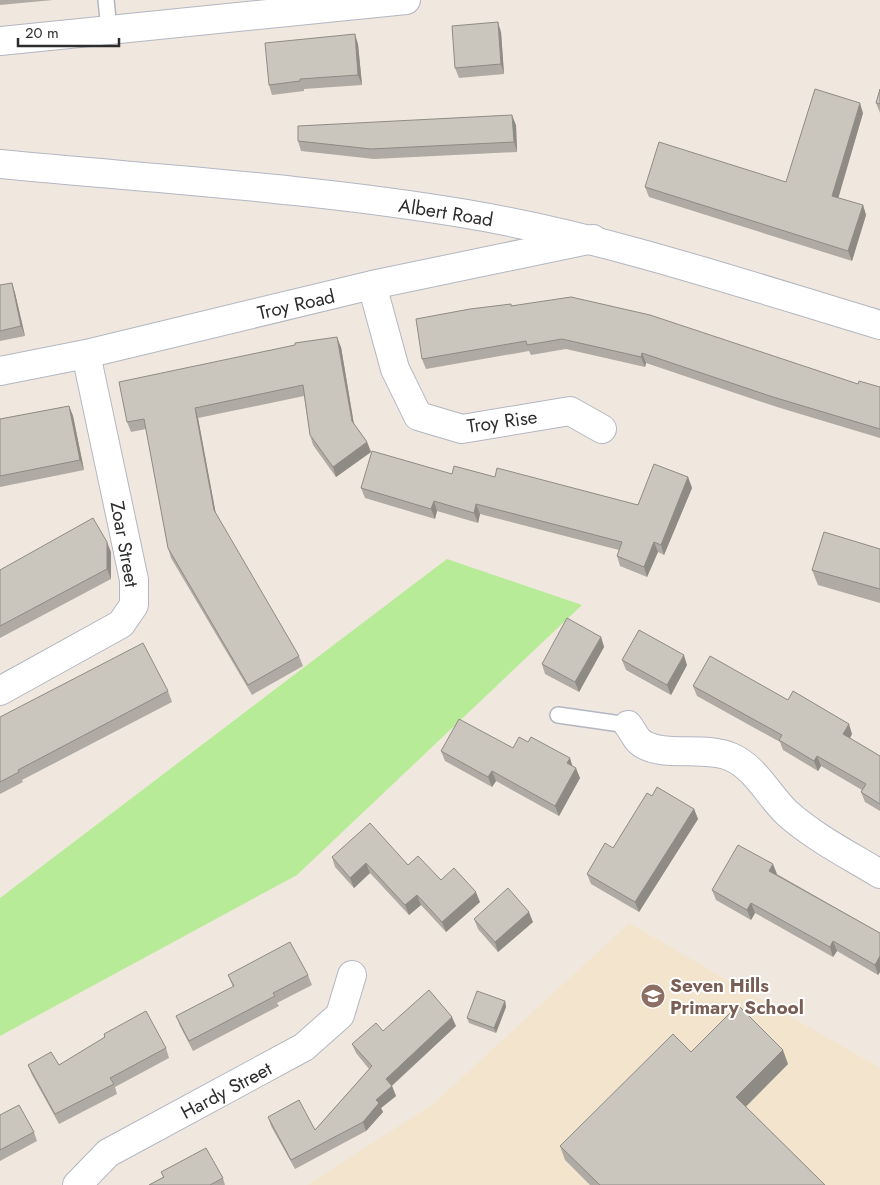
<svg xmlns="http://www.w3.org/2000/svg" width="880" height="1185" font-family="Jost,sans-serif">
	<style>
		.education { fill: #f3e5cd }
		.green { fill: #b8eb97 }
		.lines { fill: none; stroke-linecap: round; stroke-linejoin: round }
		.lane-casing { stroke: #b3b6c2; stroke-width: 18 }
		.street-casing { stroke: #b3b6c2; stroke-width: 30 }
		.secondary-casing { stroke: #b3b6c2; stroke-width: 30 }
		.lane { stroke: #fff; stroke-width: 15 }
		.street { stroke: #fff; stroke-width: 28 }
		.secondary { stroke: #fff; stroke-width: 28 }
		.wall { fill: #afaaa3 }
		.shaded-wall { fill: #8e8b84 }
		.building { fill: #cbc6bd; stroke: #8e8b84 }
		.labels { text-anchor: middle; stroke-width: 4; stroke-linejoin: round; paint-order: stroke }
		.street-label { font-size: 19px; fill: #2d2d2d; stroke: #fff }
		.education-label { font-size: 19px; font-weight: bold; fill: #785e54; stroke: #fff; text-anchor: start }
	</style>
	<rect width="100%" height="100%" fill="#f0e8df"/>
	<!-- education -->
	<path class="education" d="M629 923 880 1068V1185H307L433 1104Z"/>
	<!-- green -->
	<path class="green" d="M447 559 582 605 297 875 0 1036V898Z"/>
	<g class="lines">
		<defs>
			<path id="lane" d="M106 0 109 29
				M558 715 628 725"/>
			<path id="street" d="M0 41 406 0
				M372 285 395 369 418 416 462 429 570 411 602 429
				M0 371 86 354 372 285 593 239
				M0 691 121 624 134 605V580L86 354
				M628 725C632 730 635 737 639 741 658 759 705 745 731 757 755 767 769 796 787 813 815 838 849 855 880 874
				M77 1185 108 1153 304 1047 340 1015 352 975"/>
			<path id="secondary" d="M0 164C155 179 313 188 467 214 608 238 743 284 880 325"/>
		</defs>
		<!-- lane casing -->
		<use href="#lane" class="lane-casing"/>
		<!-- street casing -->
		<use href="#street" class="street-casing"/>
		<!-- secondary casing -->
		<use href="#secondary" class="secondary-casing"/>
		<!-- lane -->
		<use href="#lane" class="lane"/>
		<!-- street -->
		<use href="#street" class="street"/>
		<!-- secondary -->
		<use href="#secondary" class="secondary"/>
	</g>
	<!-- wall -->
	<path class="wall" d="M0 0H53L0 5Z
		M501 32 504 74 459 78 455 68Z
		M358 44 362 85 304 89V91L272 95 269 85Z
		M880 89V113L876 103Z
		M863 113 838 198 863 205 866 215 852 261 649 197 645 187 786 182Z
		M516 125 517 152 374 159 301 151 298 141Z
		M12 283 15 293 25 336 0 341V285Z
		M512 306 858 384 880 387V438L777 407 646 363 645 367 566 349 531 355 529 351 426 369 422 359Z
		M341 347 354 424 367 442 371 452 336 477 313 445 310 435 304 396 198 418 216 515 299 656 303 666 252 695 171 558 168 548 146 429 131 432 127 422Z
		M69 406 73 416 84 470 0 487V419Z
		M452 474 495 477 638 505 688 477 692 488 664 555 658 552 647 577 620 566 617 556 619 550 480 514 478 523 437 511 435 519 365 498 361 488Z
		M880 549V603L818 585 812 570Z
		M111 552V579L0 638V570Z
		M601 637 604 647 579 692 545 674 542 664Z
		M622 660 687 665 671 695 626 670Z
		M693 686 788 700 852 734 850 738 880 756V811L865 802 861 792 862 790 821 766 818 771 783 750 780 742 697 696Z
		M168 691 172 702 22 780 23 782 0 794V717Z
		M513 748 572 766 580 778 559 816 496 781 492 787 445 761 441 751Z
		M652 796 694 809 698 819 639 912 591 884 587 874 613 848Z
		M332 857 408 865 441 880 480 902 446 932 421 905 409 915 370 873 354 888 335 867Z
		M777 874 880 933V972L878 975 837 951 833 957 755 913 751 920 716 900 712 890Z
		M474 919 533 922 498 952 478 929Z
		M228 975H308L312 985 277 1003 279 1006 193 1051 180 1026 176 1016 233 987Z
		M505 1001 506 1007 496 1033 469 1023 467 1018Z
		M456 1026 392 1086 396 1096 381 1108 383 1112 366 1131 295 1169 271 1126 268 1117 315 1130 369 1069 356 1053 352 1044 383 1031Z
		M104 1034 166 1048 169 1058 115 1087 117 1094 59 1124 32 1075 28 1065H59L105 1038Z
		M691 1052 788 1064 746 1107 825 1185H590L565 1160 560 1146Z
		M0 1115 34 1132 37 1141 0 1161Z
		M161 1172 223 1178 225 1185H149L163 1177Z"/>
	<!-- shaded-wall -->
	<path class="shaded-wall" d="M498 22 501 32 504 74 501 64Z
		M355 34 358 44 362 85 358 75Z
		M860 103 863 113 836 206 832 196Z
		M512 115 516 125 517 152 514 142Z
		M863 205 866 215 852 261 848 251Z
		M12 283 15 293 25 336 21 326Z
		M337 337 341 347 355 431 352 421Z
		M642 353 646 363 645 367 641 357Z
		M69 406 73 416 84 470 80 460Z
		M195 408 198 418 217 520 214 510Z
		M367 442 371 452 336 477 333 467Z
		M688 477 692 488 664 555 661 545Z
		M434 501 437 511 435 519 431 509Z
		M476 504 480 514 478 523 474 513Z
		M107 542 111 552V579L107 569Z
		M654 542 658 552 647 577 644 567Z
		M601 637 604 647 579 692 575 682Z
		M684 655 687 665 671 695 667 685Z
		M849 724 852 734 847 744 843 734Z
		M817 756 821 766 818 771 814 761Z
		M570 758 573 768 567 763Z
		M576 768 580 778 559 816 555 806Z
		M492 771 496 781 492 787 488 777Z
		M694 809 698 819 639 912 635 902Z
		M366 863 370 873 354 888 350 878Z
		M773 864 777 874 773 881 769 871Z
		M476 892 480 902 446 932 442 922Z
		M417 895 421 905 409 915 405 905Z
		M751 903 755 913 751 920 747 910Z
		M529 912 533 922 498 952 495 942Z
		M833 941 837 951 833 957 830 947Z
		M880 956V972L878 975 875 965Z
		M505 1001 506 1007 496 1033 494 1028Z
		M452 1017 456 1026 389 1088 386 1079Z
		M783 1050 788 1064 741 1111 736 1097Z
		M392 1086 396 1096 381 1108 383 1112 366 1131 363 1122 376 1100Z"/>
	<!-- building -->
	<path class="building" d="M498 22 501 64 455 68 452 26Z
		M355 34 358 75 300 79V81L269 85 265 43Z
		M815 89 860 103 832 196 863 205 848 251 645 187 659 142 786 182Z
		M880 89V104L876 103Z
		M512 115 514 142 371 149 298 141V126Z
		M12 283 21 326 0 331V285Z
		M571 297 650 315 858 384 859 381 880 387V429L773 397 642 353 641 357 562 339 527 345 526 341 422 359 416 319 470 309 511 304V306Z
		M337 337 352 421 367 442 333 467 310 435 303 385 195 408 214 510 299 656 248 685 168 548 144 419 127 422 119 382 295 345V343Z
		M69 406 80 460 0 476V419Z
		M372 451 452 474 454 466 495 477 497 468 638 505 654 464 688 477 661 545 654 542 644 567 617 556 622 542 476 504 474 513 434 501 431 509 361 488Z
		M93 518 107 542V569L0 626V570Z
		M824 532 880 549V589L812 570Z
		M567 618 601 637 575 682 542 664Z
		M639 630 684 655 667 685 622 660Z
		M143 643 168 691 18 770 19 772 0 782V717Z
		M710 656 788 700 793 691 849 724 843 734 880 756V804L861 792 866 784 817 756 814 761 779 740 782 735 693 686Z
		M459 719 513 748 519 737 528 742 531 737 570 758 567 763 576 768 555 806 492 771 488 777 441 751Z
		M657 787 694 809 635 902 587 874 605 843 613 848 647 793 652 796Z
		M370 823 408 865 418 856 441 880 454 868 476 892 442 922 417 895 405 905 366 863 350 878 332 857Z
		M738 845 773 864 769 871 880 933V956L875 965 833 941 830 947 751 903 747 910 712 890Z
		M508 888 529 912 495 942 474 919Z
		M290 942 308 975 273 993 275 996 189 1041 176 1016 234 986 228 975Z
		M429 990 452 1017 386 1079 392 1086 376 1100 379 1103 363 1122 291 1160 268 1117 299 1100 315 1130 372 1066 352 1044 376 1023 383 1031Z
		M477 991 505 1001 494 1028 467 1018Z
		M738 1005 783 1050 736 1097 825 1185H600L560 1146 673 1034 691 1052Z
		M146 1011 166 1048 110 1078 114 1084 55 1114 28 1065 51 1052 59 1065 105 1037 104 1034Z
		M19 1105 34 1132 0 1150V1115Z
		M206 1148 223 1178 210 1185H149L164 1177 161 1172Z"/>
	<!-- icons -->
	<defs>
		<symbol id="school-disc" viewBox="-11 -11 22 22"><circle r="9.5" fill="#8d6e63" stroke="#fff"/><path d="M0-5L7-2L0 1L-7-2ZM-4 1L0 2.5L4 1V4Q0 6-4 4Z" fill="#fff"/></symbol>
	</defs>
	<g fill-rule="evenodd">
		<use href="#school-disc" x="639" y="982" width="28" height="28"/>
	</g>
	<g class="labels">
		<!-- street labels -->
		<g class="street-label">
			<text transform="translate(446 212) rotate(9)" y="7">Albert Road</text>
			<text transform="translate(296 304) rotate(-13)" y="7">Troy Road</text>
			<text transform="translate(502 421) rotate(-8)" y="7">Troy Rise</text>
			<text transform="translate(125 544) rotate(80)" y="7">Zoar Street</text>
			<text transform="translate(226 1090) rotate(-28)" y="7">Hardy Street</text>
		</g>
		<!-- education labels -->
		<g class="education-label">
			<text x="670" y="992">Seven Hills<tspan x="670" dy="22">Primary School</tspan></text>
		</g>
	</g>
	<!-- scale -->
	<path d="M18 38v8h101v-8" fill="none" stroke="#2d2d2d" stroke-width="2.5"/>
	<text x="25" y="38" font-size="15" fill="#2d2d2d" stroke="#ffffff" stroke-width="4" paint-order="stroke">20 m</text>
</svg>
